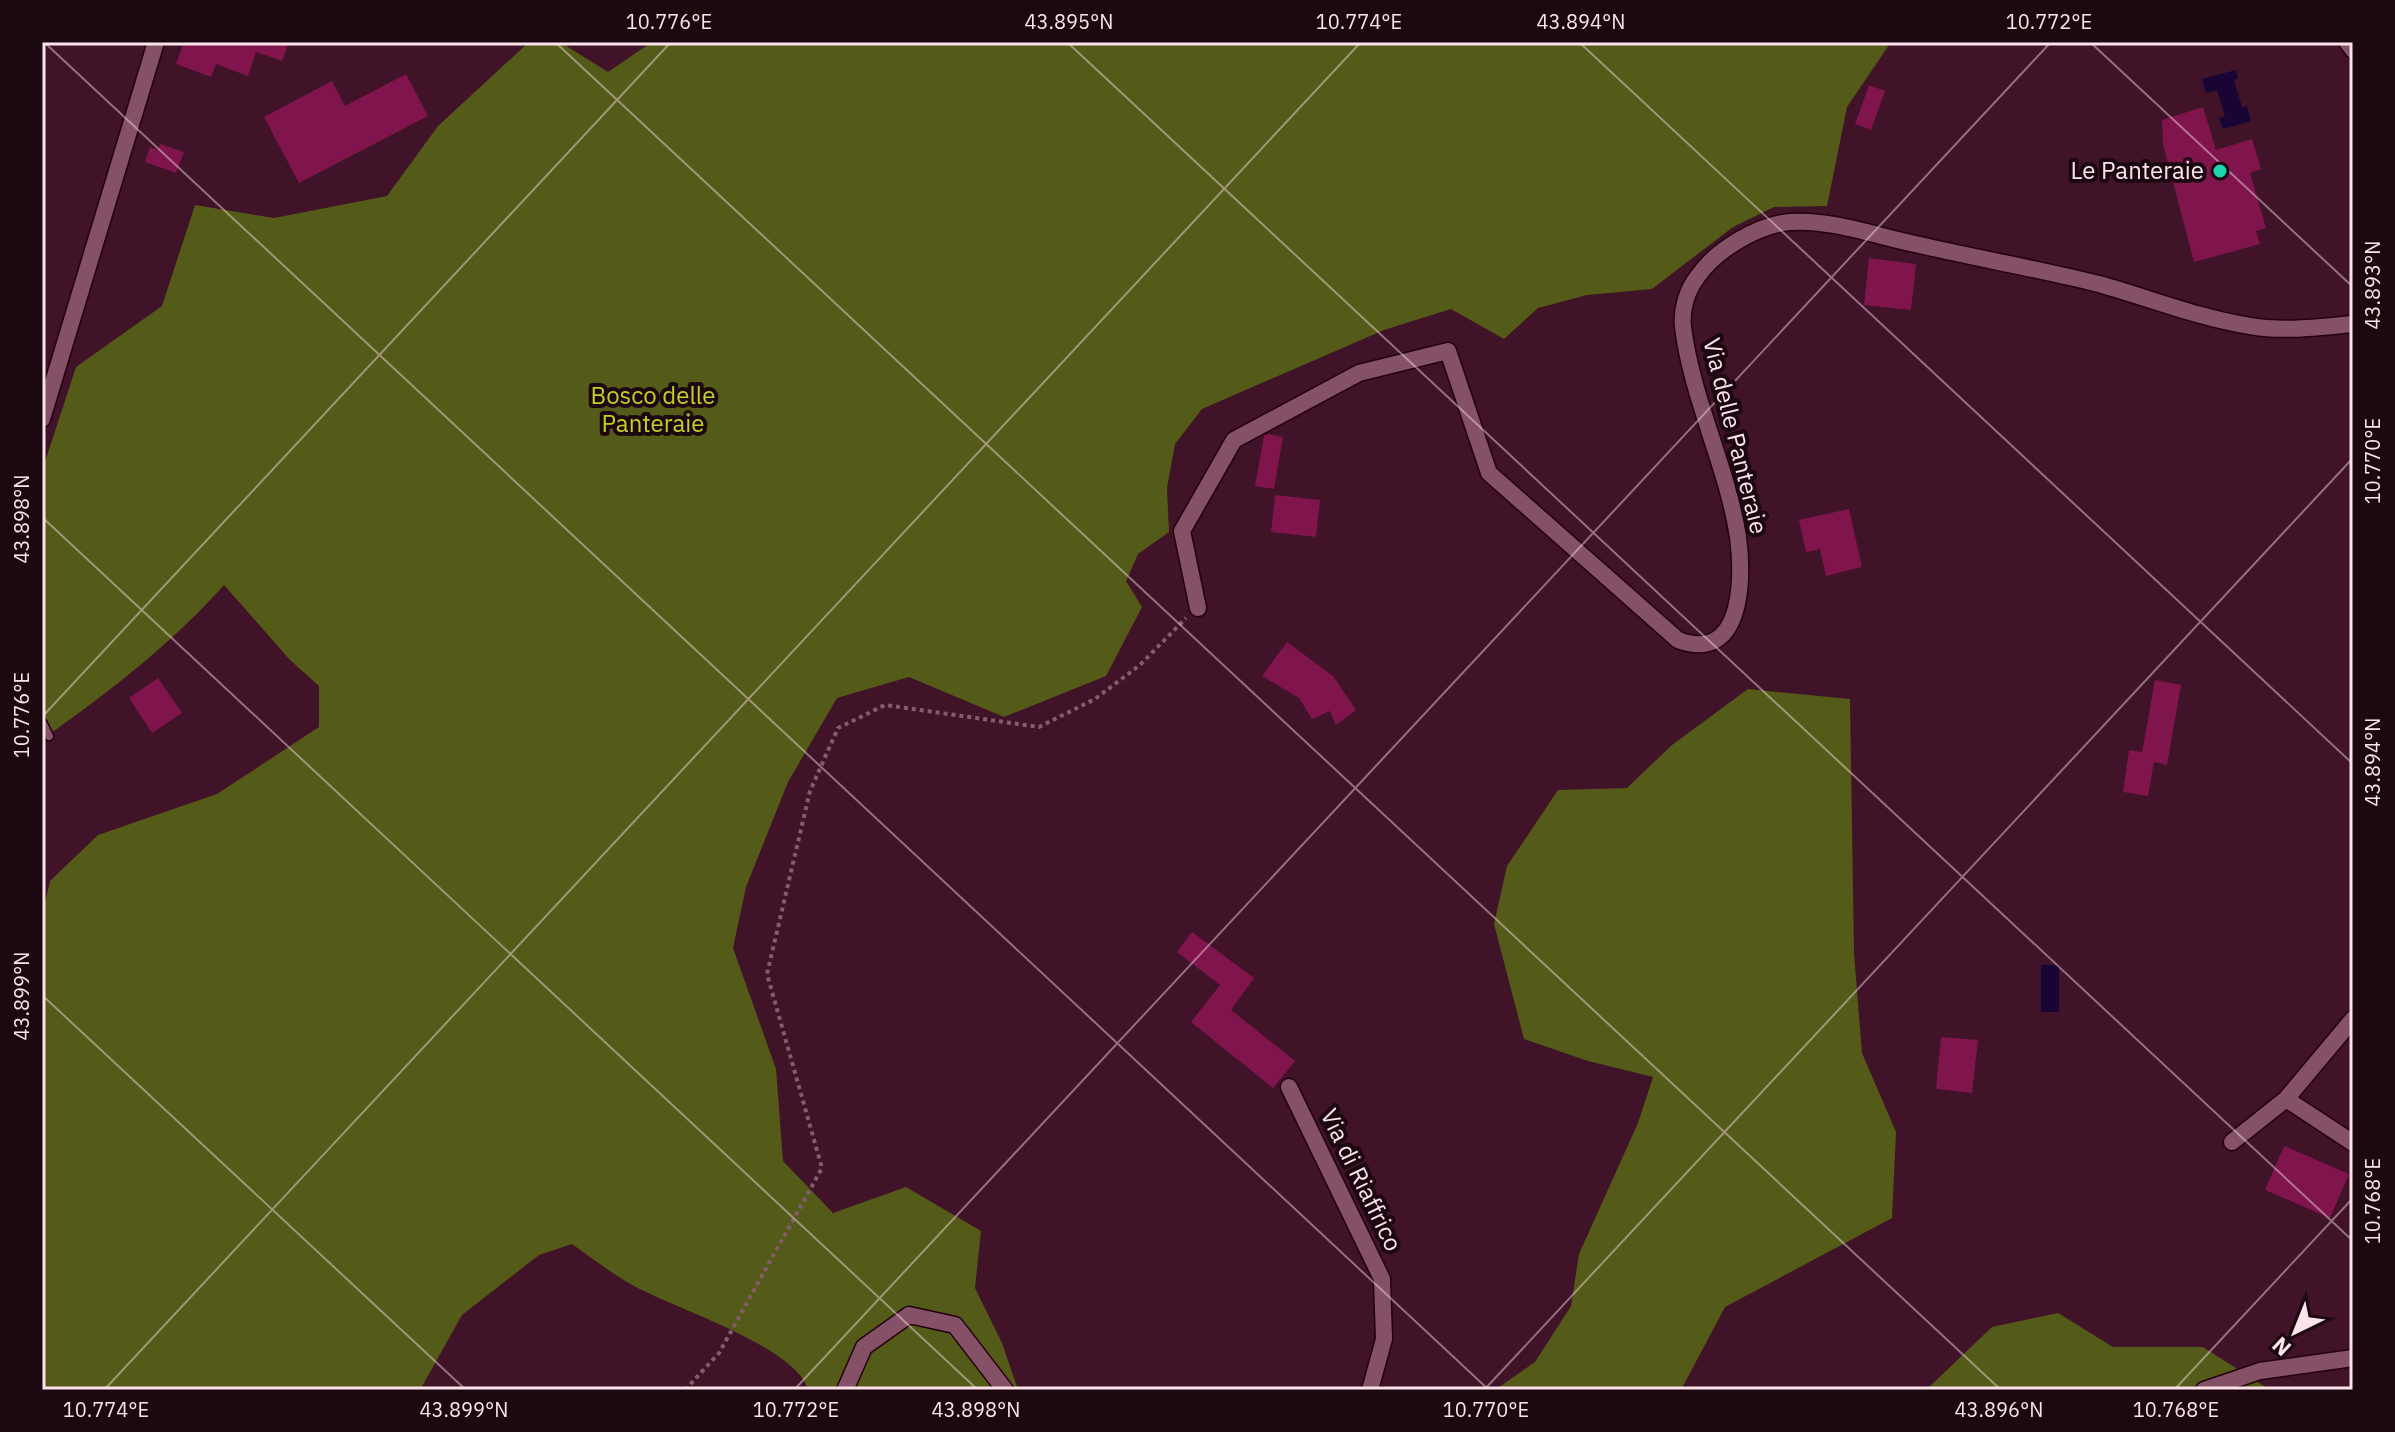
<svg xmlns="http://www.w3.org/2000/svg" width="2395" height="1432" font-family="'IBM Plex Sans',sans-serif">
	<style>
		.forest { fill: #545a17 }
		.water { fill: #180536 }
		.building { fill: #7f154c }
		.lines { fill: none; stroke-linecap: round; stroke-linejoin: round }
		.lane-casing { stroke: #240011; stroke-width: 11 }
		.street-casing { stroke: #240011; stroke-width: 19 }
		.path { stroke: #835d6d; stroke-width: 4; stroke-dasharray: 4 4; stroke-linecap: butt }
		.lane { stroke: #845166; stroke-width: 8 }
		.street { stroke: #845166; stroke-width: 16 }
		.ticks { fill: none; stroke: #fce3eb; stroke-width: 2; stroke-opacity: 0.45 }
		.poi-dot { fill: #1bd5b1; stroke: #1b0810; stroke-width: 3 }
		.labels { text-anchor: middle; stroke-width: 8; stroke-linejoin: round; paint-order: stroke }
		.poi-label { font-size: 24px; fill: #fce3eb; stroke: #1b0810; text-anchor: end }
		.park-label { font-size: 24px; fill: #c3d024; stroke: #1b0810 }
		.street-label { font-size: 24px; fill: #fce3eb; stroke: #1b0810 }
		.neatline { fill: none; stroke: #fce3eb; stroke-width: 3 }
		.ticks-label { font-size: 20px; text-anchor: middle; fill: #fce3eb }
	</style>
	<rect width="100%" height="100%" fill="#401328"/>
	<!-- forest -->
	<path class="forest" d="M529 42H560L608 72 652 42H1891L1847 107 1827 206 1774 207 1733 227 1652 289 1587 295 1538 308 1504 339 1451 309 1384 330 1202 409 1175 444 1167 488 1169 532 1138 554 1126 581 1142 607 1106 676 1004 717 909 677 837 698 788 782 746 887 733 948 776 1069 783 1161 833 1213 906 1187 981 1231 975 1288 1002 1343 1018 1390H808C798 1349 681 1310 644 1291 618 1279 595 1260 572 1244L539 1255 462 1315 420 1390H42V915L50 881 98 835 217 794 319 727V686L290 660 224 585C172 643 113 689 51 733L42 713V471L76 367 162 306 195 205 274 218 387 196 438 126Z
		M1748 689 1850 699 1854 953 1862 1053 1896 1132 1892 1218 1725 1307 1681 1390H1495L1535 1362 1571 1306 1579 1254 1638 1123 1653 1077 1588 1061 1524 1039 1494 924 1507 866 1558 790 1627 788 1672 745Z
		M2058 1313 2113 1347H2203L2267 1388 1926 1390 1992 1327Z"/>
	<!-- water -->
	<path class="water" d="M2236 70 2238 78 2234 80 2242 107 2247 106 2251 121 2223 129 2219 118 2225 116 2217 90 2206 93 2202 79Z
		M2041 965H2059V1012H2041Z"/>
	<!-- building -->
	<path class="building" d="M184 42H289L282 61 256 52 248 76 216 64 211 77 176 64Z
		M406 74 428 116 299 183 264 117 332 81 345 106Z
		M1869 85 1885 91 1871 130 1855 124Z
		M2203 107 2216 150 2252 139 2261 169 2250 173 2266 228 2256 231 2260 244 2194 262 2163 144 2162 120Z
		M160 144 184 152 176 173 145 162 150 147 158 150Z
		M1869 258 1916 264 1911 310 1864 305Z
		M1268 434 1283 437 1274 489 1255 486 1264 436Z
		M1275 495 1320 500 1316 537 1271 532Z
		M1849 509 1862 567 1826 576 1820 549 1806 552 1799 520Z
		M1287 642 1333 676 1356 710 1336 725 1330 711 1312 719 1299 698 1262 676Z
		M158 678 182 713 152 733 129 698Z
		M2155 680 2181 685 2167 765 2154 762 2148 796 2123 792 2129 750 2142 752Z
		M1192 932 1254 978 1231 1010 1295 1061 1273 1088 1191 1022 1220 985 1177 952Z
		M1941 1037 1978 1040 1972 1093 1936 1089Z
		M2284 1146 2349 1174 2330 1218 2265 1190Z"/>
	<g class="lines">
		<defs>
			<path id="lane" d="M42 722 49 736"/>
			<path id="street" d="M2347 42 2353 50
				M42 419 156 42
				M1198 608 1182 531 1234 440 1359 373 1448 351 1489 473 1678 640C1742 664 1744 581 1738 537 1727 466 1692 399 1683 327 1681 309 1687 290 1698 276 1717 249 1758 225 1790 222 1831 219 1876 236 1915 244 1976 258 2038 269 2099 284 2149 298 2199 318 2250 326 2284 332 2319 327 2353 324
				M1289 1087 1382 1279 1384 1339 1370 1390
				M2286 1099 2353 1143
				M2232 1142 2286 1099 2353 1019
				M845 1390 864 1347 909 1315 955 1325 1005 1390
				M2204 1390 2260 1371 2353 1358"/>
		</defs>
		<!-- lane casing -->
		<use href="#lane" class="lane-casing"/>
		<!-- street casing -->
		<use href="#street" class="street-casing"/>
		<!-- path -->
		<path class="path" d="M685 1390 719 1353 822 1168 767 974 810 791 838 728 885 705 1039 727 1095 699 1140 665 1186 618"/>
		<!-- lane -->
		<use href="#lane" class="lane"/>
		<!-- street -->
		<use href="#street" class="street"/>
	</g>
	<!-- ticks -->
	<path class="ticks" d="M44 42 1489 1390M555 42 2001 1390M1067 42 2353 1241M1579 42 2353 764M2090 42 2353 287M42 517 978 1390M42 717 671 42M42 995 466 1390M104 1390 1361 42M794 1390 2051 42M1484 1390 2353 458M2174 1390 2353 1198"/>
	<!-- markers -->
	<circle class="poi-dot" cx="2220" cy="171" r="8"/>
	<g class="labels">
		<!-- poi labels -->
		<g class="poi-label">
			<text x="2204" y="179">Le Panteraie</text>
		</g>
		<!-- park labels -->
		<g class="park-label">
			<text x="653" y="404">Bosco delle<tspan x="653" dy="28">Panteraie</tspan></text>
		</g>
		<!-- street labels -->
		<g class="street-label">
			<text transform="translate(1735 436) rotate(76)" y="8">Via delle Panteraie</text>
			<text transform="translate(1361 1180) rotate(64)" y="8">Via di Riaffrico</text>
		</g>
	</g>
	<!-- border -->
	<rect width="2395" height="1432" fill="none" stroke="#1b0810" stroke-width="88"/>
	<!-- north arrow -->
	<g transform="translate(2295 1332) rotate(223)" stroke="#1b0810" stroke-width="6" paint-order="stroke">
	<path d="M0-6L14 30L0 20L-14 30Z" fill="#fce3eb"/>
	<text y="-12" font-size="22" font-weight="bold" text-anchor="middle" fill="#fce3eb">N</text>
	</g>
	<rect x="44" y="44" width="2307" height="1344" class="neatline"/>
	<g class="ticks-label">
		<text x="669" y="29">10.776°E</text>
		<text x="1069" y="29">43.895°N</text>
		<text x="1359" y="29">10.774°E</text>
		<text x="1581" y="29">43.894°N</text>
		<text x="2049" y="29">10.772°E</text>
		<text transform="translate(2373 285) rotate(-90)" y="7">43.893°N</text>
		<text transform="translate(2373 461) rotate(-90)" y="7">10.770°E</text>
		<text transform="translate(22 519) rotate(-90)" y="7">43.898°N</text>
		<text transform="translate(22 715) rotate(-90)" y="7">10.776°E</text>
		<text transform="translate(2373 762) rotate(-90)" y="7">43.894°N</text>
		<text transform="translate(22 996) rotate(-90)" y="7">43.899°N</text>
		<text transform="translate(2373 1201) rotate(-90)" y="7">10.768°E</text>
		<text x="106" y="1417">10.774°E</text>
		<text x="464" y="1417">43.899°N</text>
		<text x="796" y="1417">10.772°E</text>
		<text x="976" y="1417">43.898°N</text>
		<text x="1486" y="1417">10.770°E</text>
		<text x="1999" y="1417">43.896°N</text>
		<text x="2176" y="1417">10.768°E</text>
	</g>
</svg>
